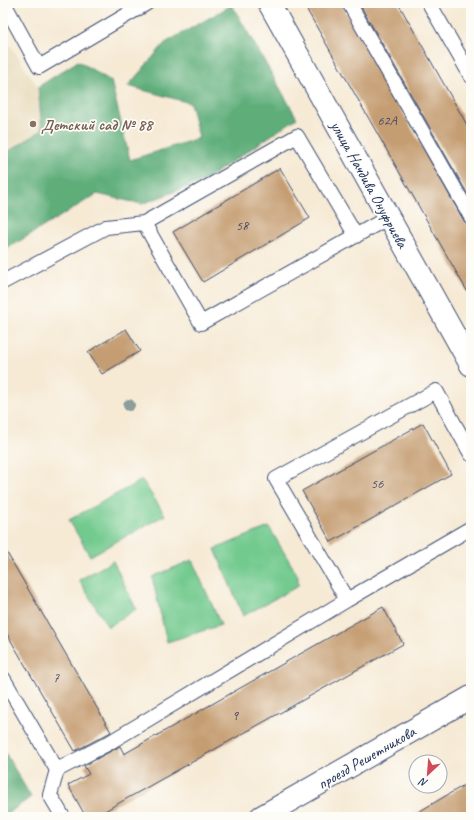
<svg xmlns="http://www.w3.org/2000/svg" width="474" height="820" font-family="Caveat,sans-serif">
	<style>
		.built { fill: #e7daba }
		.green { fill: #73ca8f; stroke: #477c76 }
		.forest { fill: #5eae7a; stroke: #3c6e6c }
		.building { fill: #c59d72 }
		.lines { fill: none; stroke-linecap: round; stroke-linejoin: round }
		.service-casing { stroke: #3c4b70; stroke-width: 16 }
		.minor-casing { stroke: #3c4b70; stroke-width: 24 }
		.service { stroke: #fff; stroke-width: 14 }
		.minor { stroke: #fff; stroke-width: 22 }
		.tree { fill: #8c9d9c }
		.education-dot { fill: #8d6e63; stroke: #fdfcf7; stroke-width: 1.5 }
		.labels { text-anchor: middle; stroke-width: 3.5; stroke-linejoin: round; paint-order: stroke }
		.number-label { font-size: 14px; fill: #464a63 }
		.education-label { font-size: 16px; font-weight: bold; fill: #785e54; stroke: #fdfcf7; text-anchor: start }
		.street-label { font-size: 16px; fill: #1b2f5e; stroke: #fdfcf7 }
	</style>
	<rect width="100%" height="100%" fill="#fdfcf7"/>
	<filter id="ink" filterUnits="userSpaceOnUse"><feTurbulence type="fractalNoise" baseFrequency=".025" numOctaves="2"/><feDisplacementMap in="SourceGraphic" scale="8" xChannelSelector="R" yChannelSelector="G"/><feConvolveMatrix kernelMatrix="1 2 1 2 8 2 1 2 1" color-interpolation-filters="sRGB"/></filter>
	<filter id="wash" filterUnits="userSpaceOnUse"><feTurbulence type="fractalNoise" baseFrequency=".012" numOctaves="4" result="noise"/><feDisplacementMap in="SourceGraphic" scale="16" xChannelSelector="R" yChannelSelector="G"/><feGaussianBlur stdDeviation="0.9" result="paint"/><feColorMatrix in="noise" values="0 0 0 0 0 0 0 0 0 0 0 0 0 0 0 0 0 1.4 0 .05"/><feComposite in="paint" operator="in"/></filter>
	<g filter="url(#wash)">
		<rect width="100%" height="100%" fill="#f6ead5"/>
		<!-- built -->
		<path class="built" d="M3 35 87 160 3 210Z"/>
		<!-- green -->
		<path class="green" d="M142 480 165 515 90 556 69 520Z
			M269 527 298 576V586L243 616 215 549Z
			M192 560 221 625 167 642 152 577Z
			M113 561 136 609 108 627 79 580Z"/>
		<!-- forest -->
		<path class="forest" d="M232 5 297 118 205 180 142 204 97 194 3 251V155L42 130 38 87 78 61 111 81 130 160 199 138 190 103 128 86 165 43Z
			M3 749 31 797 3 817Z"/>
		<g id="blocks">
			<!-- building -->
			<path class="building" d="M303 3H341L464 221 471 225V298Z
				M359 3H398L471 132V200Z
				M280 168 310 218 203 282 173 232Z
				M126 329 140 351 102 374 88 352Z
				M423 423 451 474 331 542 302 491Z
				M3 546 111 732 75 751 3 627Z
				M383 607 403 644 94 817H86L68 785 89 774 84 766 120 746 124 754Z
				M471 781V817H410Z"/>
		</g>
	</g>
	<g filter="url(#ink)">
		<use href="#blocks" fill-opacity="0" stroke="#3c4b70" stroke-width="1"/>
		<g class="lines">
			<defs>
				<path id="service" d="M4 3 39 67 147 3
					M349 3 471 217
					M429 3 471 76
					M356 236 297 136 144 223 201 323 389 217
					M3 282 106 227 144 223
					M471 454 436 391 276 479 347 600 471 528
					M3 678 57 770 50 795 63 817
					M57 770 107 744 347 600"/>
				<path id="minor" d="M269 3 471 365
					M261 817 471 697"/>
			</defs>
			<!-- service casing -->
			<use href="#service" class="service-casing"/>
			<!-- minor casing -->
			<use href="#minor" class="minor-casing"/>
			<!-- service -->
			<use href="#service" class="service"/>
			<!-- minor -->
			<use href="#minor" class="minor"/>
		</g>
		<!-- trees -->
		<circle class="tree" cx="129" cy="405" r="6"/>
	</g>
	<!-- markers -->
	<circle class="education-dot" cx="33" cy="124" r="4"/>
	<g class="labels">
		<!-- number labels -->
		<g class="number-label">
			<text x="387" y="125">62А</text>
			<text x="242" y="230">58</text>
			<text x="377" y="488">56</text>
			<text x="56" y="682">7</text>
			<text x="235" y="720">9</text>
		</g>
		<!-- education labels -->
		<g class="education-label">
			<text x="41" y="130">Детский сад № 88</text>
		</g>
		<!-- street labels -->
		<g class="street-label">
			<text transform="translate(370 184) rotate(61)" y="6">улица Начдива Онуфриева</text>
			<text transform="translate(366 757) rotate(-30)" y="6">проезд Решетникова</text>
		</g>
	</g>
	<!-- margin -->
	<rect width="474" height="820" fill="none" stroke="#fdfcf7" stroke-width="16"/>
	<!-- north arrow -->
	<g transform="translate(428 774) rotate(206)"><circle r="19" fill="#fdfcf7" stroke="#a3aaba"/>
	<path d="M0-3L7 15L0 10L-7 15Z" fill="#d1495b"/>
	<text y="-6" font-size="11" font-weight="bold" text-anchor="middle" fill="#1b2f5e">N</text>
	</g>
</svg>
